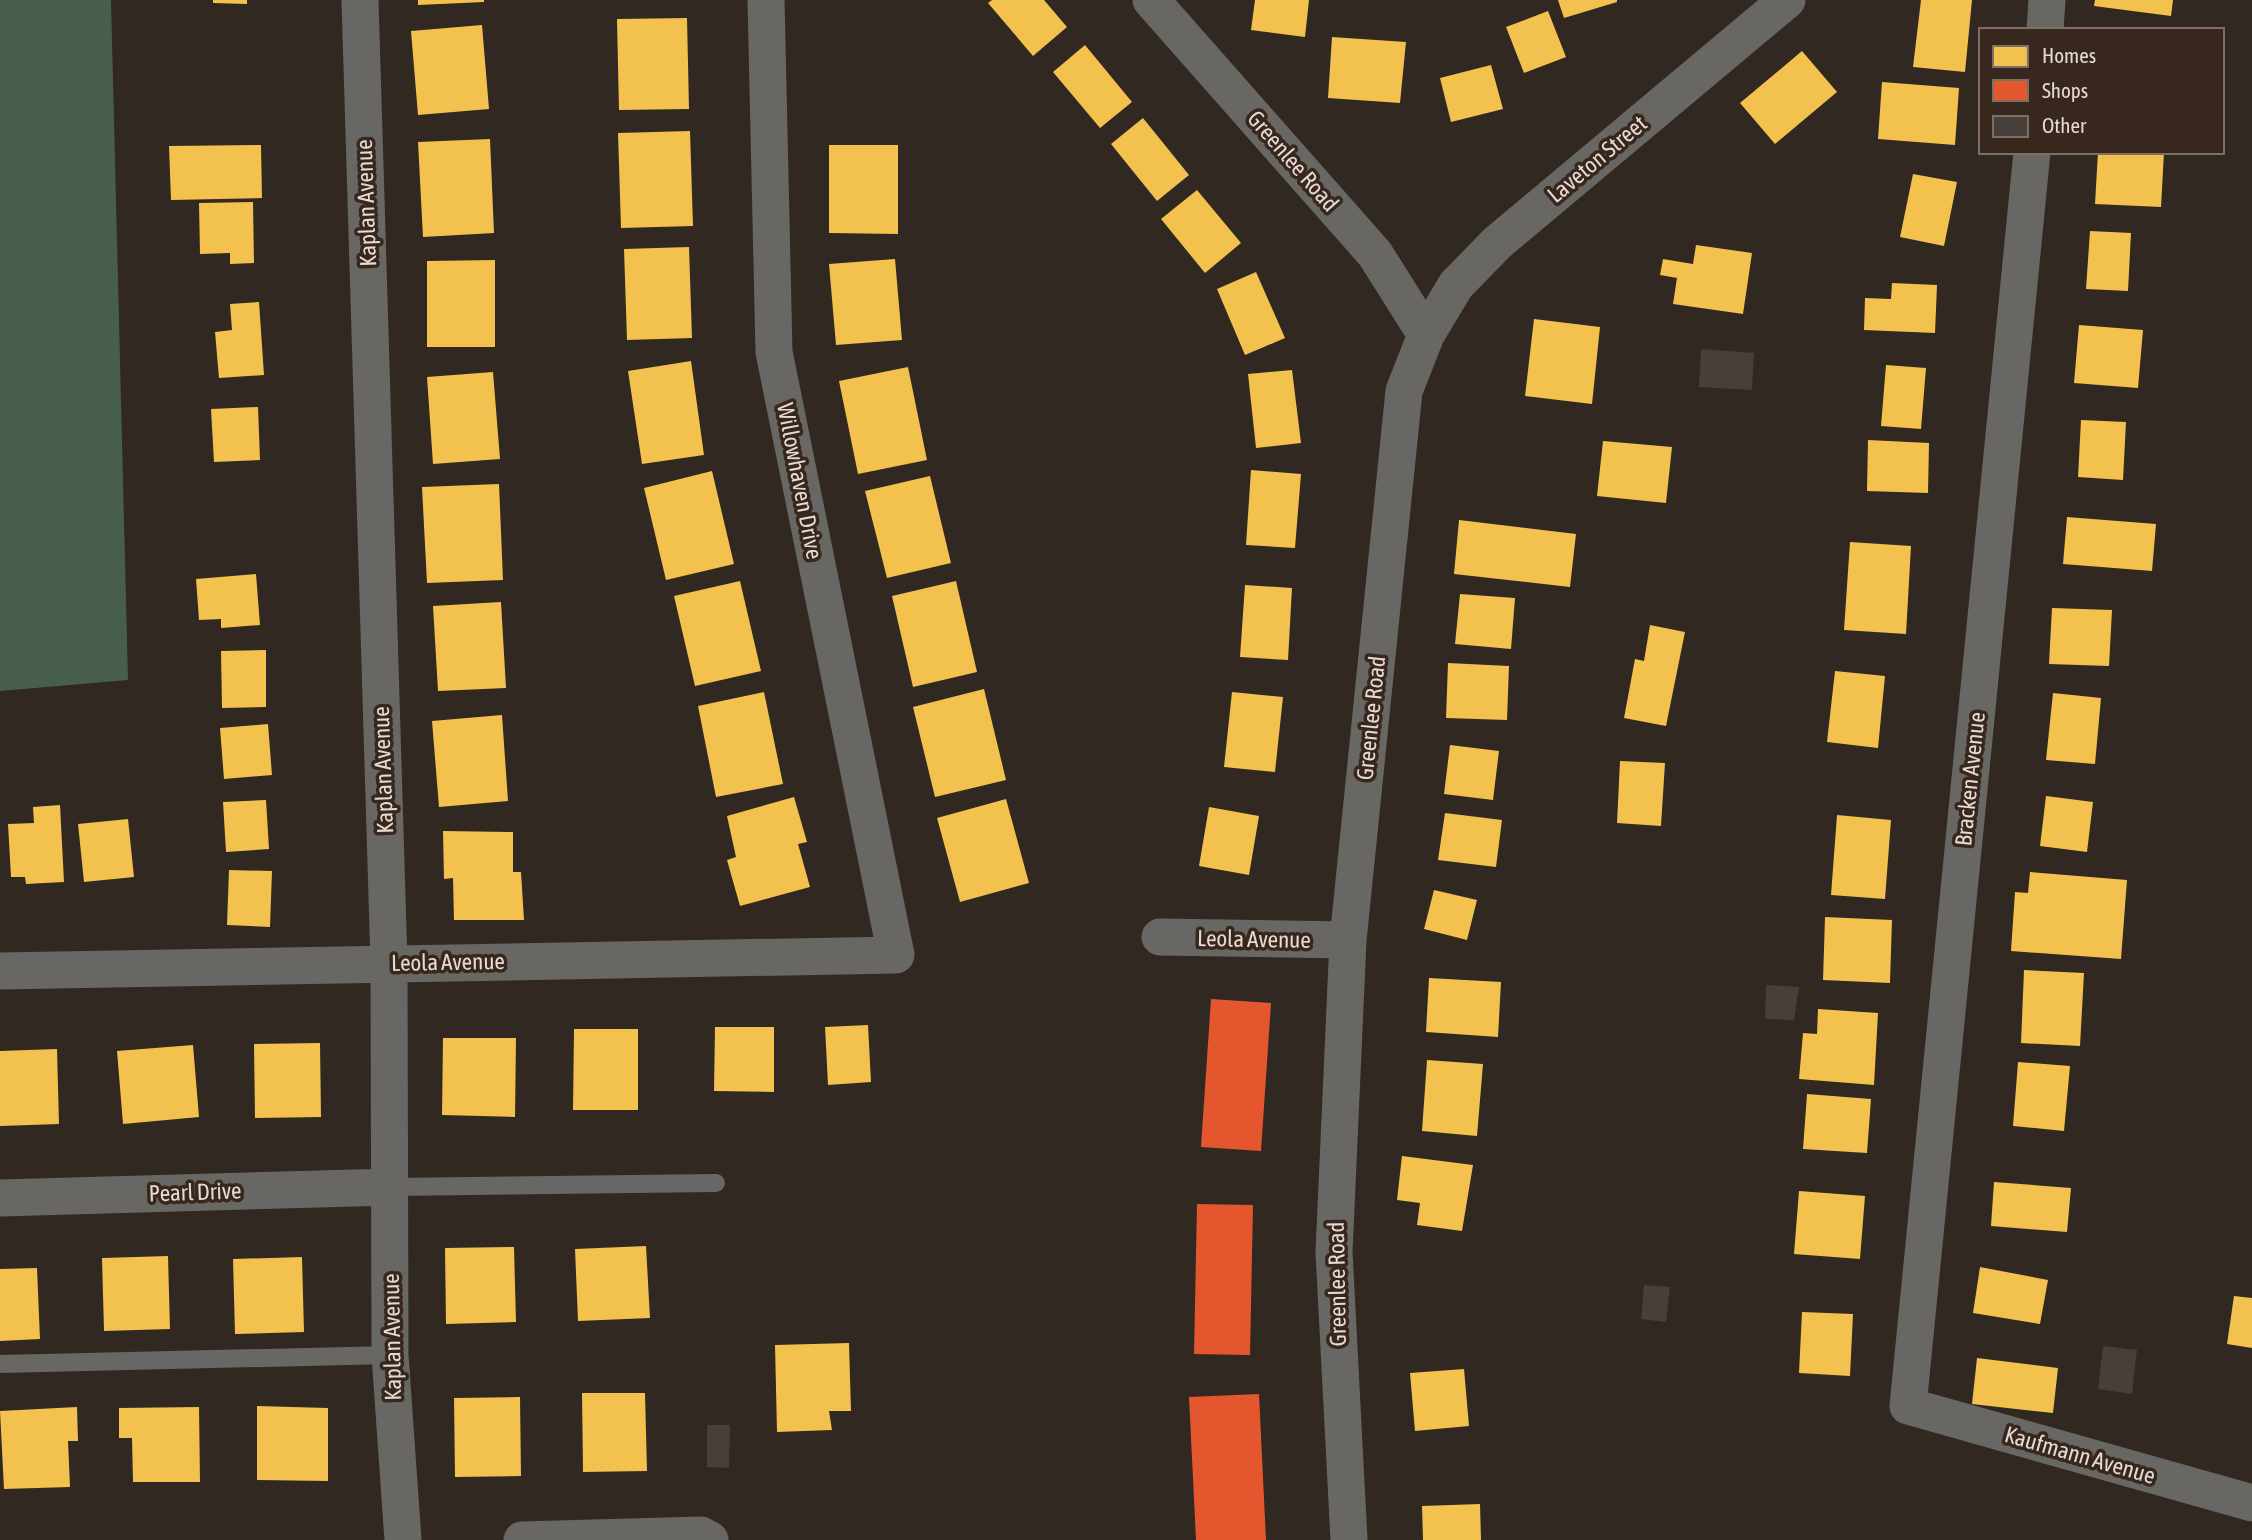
<svg xmlns="http://www.w3.org/2000/svg" width="2252" height="1540" font-family="'Asap Condensed',sans-serif">
	<style>
		.forest { fill: #475e4e }
		.homes { fill: #f2c14e }
		.shops { fill: #e4572e }
		.building { fill: #473f3a }
		.lines { fill: none; stroke-linecap: round; stroke-linejoin: round }
		.service { stroke: #696763; stroke-width: 18 }
		.minor { stroke: #696763; stroke-width: 37 }
		.labels { text-anchor: middle; stroke-width: 7; stroke-linejoin: round; paint-order: stroke }
		.street-label { font-size: 23px; fill: #e6dbd4; stroke: #37271c }
	</style>
	<rect width="100%" height="100%" fill="#312822"/>
	<!-- forest -->
	<path class="forest" d="M0 0H111L128 680 0 691Z"/>
	<!-- homes -->
	<path class="homes" d="M213 0H247V4L213 3Z
		M418 0H484V2L418 5Z
		M992 0H1044L1067 27 1033 56 988 3Z
		M1255 0H1309L1305 37 1251 30Z
		M1558 0H1617V2L1564 18Z
		M1921 0H1972L1965 72 1913 67Z
		M2095 0H2173L2171 16 2094 6Z
		M1548 11 1566 57 1524 73 1506 27Z
		M687 18 689 109 619 110 617 19Z
		M482 25 489 109 418 115 411 31Z
		M1332 37 1406 42 1400 103 1328 98Z
		M1085 45 1132 102 1100 128 1053 72Z
		M1802 51 1837 92 1775 144 1740 103Z
		M1491 65 1503 109 1451 122 1440 78Z
		M1882 82 1959 88 1955 145 1878 139Z
		M1143 118 1189 175 1157 201 1111 144Z
		M690 131 693 226 621 228 618 133Z
		M490 139 494 233 423 237 418 142Z
		M261 145 262 198 171 200 169 146Z
		M829 145H898V234L829 233Z
		M2098 152H2164L2161 207 2095 204Z
		M1913 174 1957 182 1944 246 1900 237Z
		M1197 190 1241 243 1205 273 1161 219Z
		M253 202 254 263 230 264V253L200 254 199 203Z
		M2090 231 2131 233 2128 291 2086 289Z
		M1696 245 1752 253 1743 314 1673 304 1677 278 1660 275 1663 259 1693 264Z
		M689 247 692 338 627 340 624 249Z
		M895 259 902 340 836 345 829 264Z
		M495 260V347H427V261Z
		M1256 272 1285 338 1245 355 1217 289Z
		M1892 283 1937 285 1935 333 1864 330 1865 298 1891 299Z
		M259 302 264 375 219 378 215 332 232 330 230 304Z
		M1534 319 1600 327 1592 404 1525 396Z
		M2079 325 2143 330 2138 388 2074 383Z
		M691 361 704 455 642 464 628 371Z
		M1886 365 1926 368 1921 429 1881 426Z
		M908 367 927 460 858 474 839 381Z
		M1292 370 1301 443 1256 448 1248 374Z
		M493 372 500 459 433 464 427 377Z
		M258 407 260 460 214 462 211 409Z
		M2081 420 2126 422 2123 480 2078 477Z
		M1868 440 1929 443 1928 493 1867 491Z
		M1603 441 1672 447 1666 503 1597 496Z
		M1251 470 1301 474 1295 548 1246 545Z
		M712 471 734 564 666 580 644 488Z
		M930 476 951 563 887 578 865 491Z
		M499 484 503 580 427 583 422 487Z
		M2067 517 2156 524 2152 571 2063 564Z
		M1459 520 1576 534 1570 587 1454 574Z
		M1850 542 1911 546 1906 634 1844 630Z
		M256 574 260 625 221 628V619L199 620 196 579Z
		M740 581 761 671 695 686 674 596Z
		M956 581 977 672 913 687 892 596Z
		M1245 585 1292 588 1288 660 1240 657Z
		M1460 594 1515 598 1511 649 1455 644Z
		M501 602 506 688 438 691 433 606Z
		M2052 608 2112 610 2109 666 2049 664Z
		M1650 625 1685 632 1666 726 1624 718 1635 659 1644 661Z
		M266 650V707L222 708 221 651Z
		M1448 663 1509 666 1507 720 1446 718Z
		M1835 671 1885 676 1878 748 1827 742Z
		M984 689 1006 780 935 797 913 707Z
		M764 692 783 784 716 797 698 706Z
		M1232 692 1283 697 1275 772 1224 767Z
		M2053 693 2101 698 2095 764 2046 760Z
		M502 715 508 801 439 807 432 721Z
		M268 724 272 775 224 779 220 728Z
		M1450 745 1499 751 1493 800 1444 794Z
		M1620 761 1665 763 1661 826 1617 823Z
		M2046 796 2093 802 2087 852 2040 846Z
		M794 797 807 842 798 844 810 887 740 906 727 860 736 857 727 816Z
		M1006 799 1029 883 960 902 937 818Z
		M266 800 269 849 226 852 223 802Z
		M60 805 64 882 26 884 25 877H11L8 824 34 823 33 807Z
		M1209 807 1259 816 1249 875 1199 866Z
		M1445 813 1502 820 1496 867 1438 860Z
		M1837 815 1891 820 1885 899 1831 895Z
		M128 819 134 877 84 882 78 824Z
		M443 831 513 832V872H521L524 920H454L453 878 444 879Z
		M229 870 272 871 270 927 227 925Z
		M2030 872 2127 880 2121 959 2011 951 2015 892 2028 893Z
		M1434 890 1477 900 1467 940 1424 929Z
		M1825 917 1892 920 1890 983 1823 980Z
		M2024 970 2084 973 2080 1046 2021 1043Z
		M1429 978 1501 982 1498 1037 1426 1032Z
		M1818 1009 1878 1013 1874 1085 1799 1079 1803 1033 1817 1034Z
		M868 1025 871 1082 828 1085 825 1027Z
		M715 1027H774V1092L714 1091Z
		M574 1029H638V1110H573Z
		M443 1038H516L515 1117 442 1115Z
		M320 1043 321 1117 255 1118 254 1044Z
		M193 1045 199 1117 123 1124 117 1051Z
		M57 1049 59 1124 0 1126V1051Z
		M1427 1060 1483 1064 1477 1136 1422 1131Z
		M2018 1062 2070 1066 2064 1131 2013 1126Z
		M1807 1094 1871 1099 1867 1153 1803 1149Z
		M1402 1156 1473 1165 1462 1231 1417 1225 1420 1203 1397 1200Z
		M1994 1182 2071 1188 2067 1232 1991 1226Z
		M1799 1191 1865 1196 1860 1259 1794 1254Z
		M646 1246 650 1318 578 1321 575 1249Z
		M514 1247 516 1322 446 1324 445 1248Z
		M168 1256 170 1329 104 1331 102 1258Z
		M302 1257 304 1332 235 1334 233 1259Z
		M1980 1267 2048 1280 2040 1324 1973 1313Z
		M37 1268 40 1339 0 1341V1269Z
		M2234 1296 2252 1298V1348L2227 1344Z
		M1802 1312 1853 1314 1850 1376 1799 1373Z
		M849 1343 851 1411H829L832 1430 777 1432 775 1345Z
		M1977 1358 2058 1368 2053 1413 1972 1404Z
		M1464 1369 1469 1426 1415 1431 1410 1373Z
		M582 1393H645L647 1471 583 1472Z
		M520 1397 521 1476 455 1477 454 1398Z
		M257 1406 328 1408V1481L257 1480Z
		M77 1407 78 1441H68L70 1487 4 1489 0 1411Z
		M199 1407 200 1482H133L132 1438H119V1408Z
		M1480 1504 1481 1540H1423L1422 1506Z"/>
	<!-- shops -->
	<path class="shops" d="M1211 999 1271 1003 1261 1151 1201 1147Z
		M1197 1204 1253 1205 1250 1355 1194 1354Z
		M1259 1394 1266 1540H1196L1189 1397Z"/>
	<!-- building -->
	<path class="building" d="M1701 349 1754 353 1752 390 1699 387Z
		M1766 985 1799 987 1794 1020 1765 1019Z
		M1644 1285 1670 1287 1666 1322 1641 1319Z
		M2103 1346 2137 1350 2132 1394 2098 1389Z
		M707 1425H730L729 1468 707 1467Z"/>
	<g class="lines">
		<!-- service -->
		<path class="service" d="M391 1187 716 1183
			M0 1364 390 1355"/>
		<!-- minor -->
		<path class="minor" d="M360 0 389 963 390 1355 403 1540
			M1151 0 1375 254 1426 335 1404 391 1348 940 1334 1252 1349 1540
			M2045 30 2047 0
			M2032 152 1908 1406 2252 1503
			M1426 335 1456 285 1497 243 1787 0
			M1160 937 1348 940
			M0 971 896 955 774 352 766 0
			M0 1198 391 1187
			M522 1540 701 1535 710 1540"/>
	</g>
	<g class="labels">
		<!-- street labels -->
		<g class="street-label">
			<text transform="translate(1597 159) rotate(-40)" y="8">Laveton Street</text>
			<text transform="translate(1293 161) rotate(49)" y="8">Greenlee Road</text>
			<text transform="translate(366 203) rotate(-92)" y="8">Kaplan Avenue</text>
			<text transform="translate(800 481) rotate(79)" y="8">Willowhaven Drive</text>
			<text transform="translate(1371 718) rotate(-84)" y="8">Greenlee Road</text>
			<text transform="translate(383 770) rotate(-92)" y="8">Kaplan Avenue</text>
			<text transform="translate(1970 779) rotate(-84)" y="8">Bracken Avenue</text>
			<text transform="translate(1254 939) rotate(1)" y="8">Leola Avenue</text>
			<text transform="translate(448 962) rotate(-1)" y="8">Leola Avenue</text>
			<text transform="translate(195 1192) rotate(-2)" y="8">Pearl Drive</text>
			<text transform="translate(1337 1284) rotate(-91)" y="8">Greenlee Road</text>
			<text transform="translate(392 1337) rotate(-91)" y="8">Kaplan Avenue</text>
			<text transform="translate(2080 1455) rotate(16)" y="8">Kaufmann Avenue</text>
		</g>
	</g>
	<!-- legend -->
	<rect x="1979" y="28" width="245" height="126" fill="#37271c" stroke="#7d6f66" stroke-width="2"/>
	<rect x="1993" y="46" width="35" height="21" fill="#f2c14e" stroke="#7d6f66" stroke-width="2"/>
	<text x="2042" y="63" font-size="21" fill="#e6dbd4">Homes</text>
	<rect x="1993" y="80" width="35" height="21" fill="#e4572e" stroke="#7d6f66" stroke-width="2"/>
	<text x="2042" y="98" font-size="21" fill="#e6dbd4">Shops</text>
	<rect x="1993" y="116" width="35" height="21" fill="#473f3a" stroke="#7d6f66" stroke-width="2"/>
	<text x="2042" y="133" font-size="21" fill="#e6dbd4">Other</text>
</svg>
